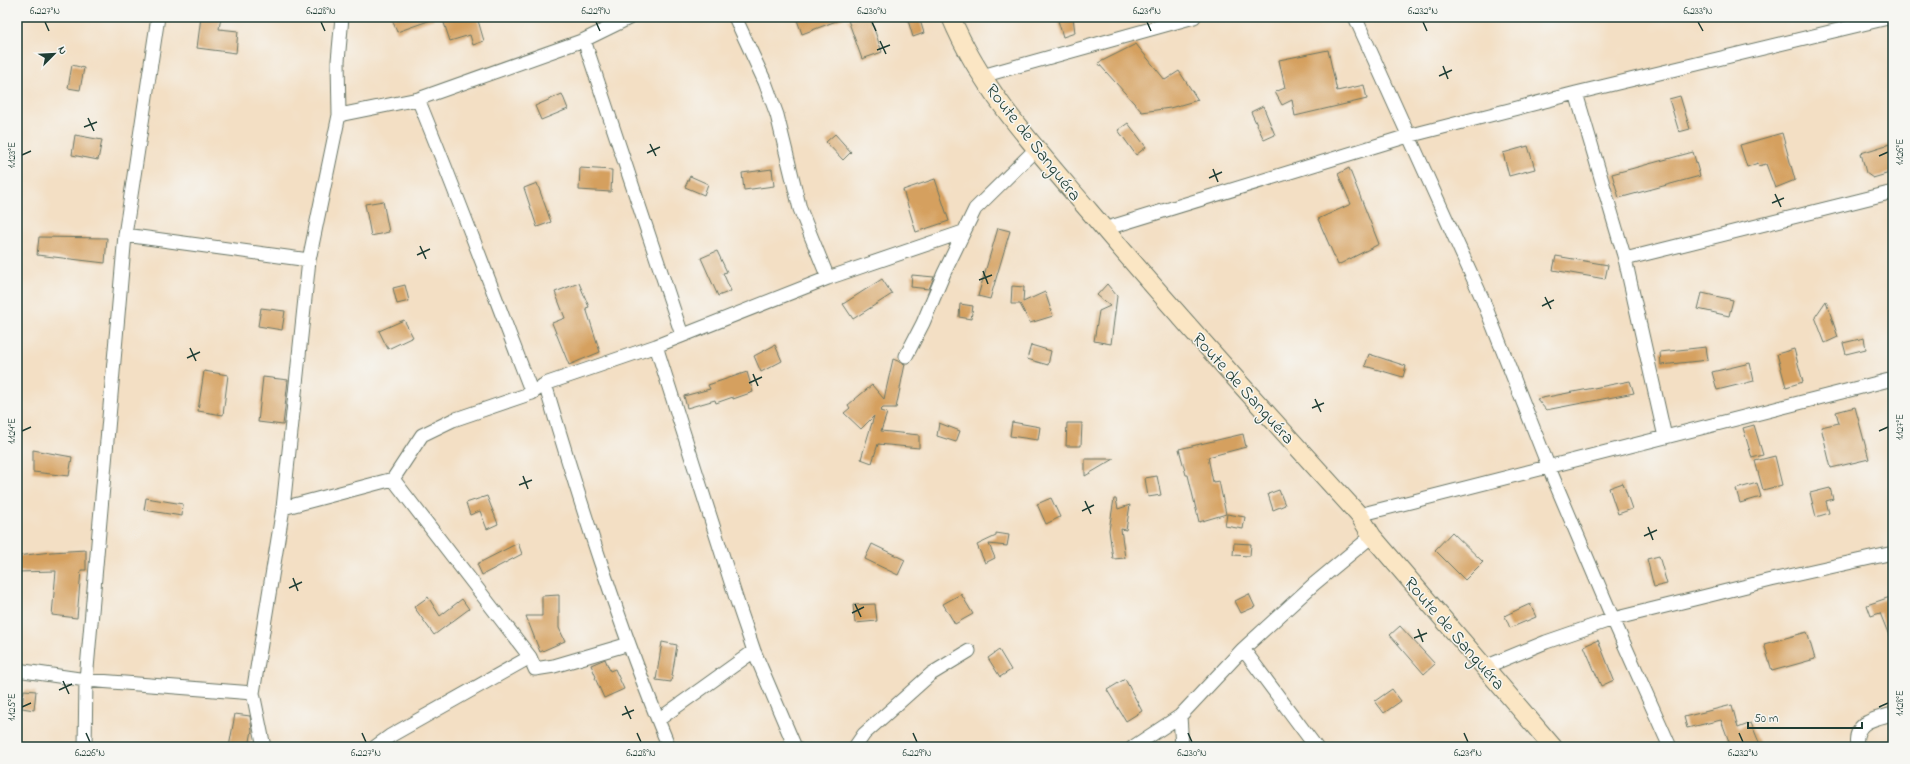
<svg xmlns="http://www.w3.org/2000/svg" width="1910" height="764" font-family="'Indie Flower',sans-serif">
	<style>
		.building { fill: #d5a05f }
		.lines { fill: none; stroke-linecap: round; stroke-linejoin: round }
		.street-casing { stroke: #697666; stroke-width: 15 }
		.secondary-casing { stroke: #697666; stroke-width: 20 }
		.street { stroke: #fff; stroke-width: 13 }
		.secondary { stroke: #fbe6c4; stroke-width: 18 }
		.ticks { fill: none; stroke: #1f3d34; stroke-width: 1.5 }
		.labels { text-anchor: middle; stroke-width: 3; stroke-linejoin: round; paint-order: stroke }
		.street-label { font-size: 18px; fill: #1f3d34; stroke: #f6f6f2 }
		.neatline { fill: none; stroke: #1f3d34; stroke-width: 1.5 }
		.ticks-label { font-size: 10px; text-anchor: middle; fill: #1f3d34 }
	</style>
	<rect width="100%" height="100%" fill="#f6f6f2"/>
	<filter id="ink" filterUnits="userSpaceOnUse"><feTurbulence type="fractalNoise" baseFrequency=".025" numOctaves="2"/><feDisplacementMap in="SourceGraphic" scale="8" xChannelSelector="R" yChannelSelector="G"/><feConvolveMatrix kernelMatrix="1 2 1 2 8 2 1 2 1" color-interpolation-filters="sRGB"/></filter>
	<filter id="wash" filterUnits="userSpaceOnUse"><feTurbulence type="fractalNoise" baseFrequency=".012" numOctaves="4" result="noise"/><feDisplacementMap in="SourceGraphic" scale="16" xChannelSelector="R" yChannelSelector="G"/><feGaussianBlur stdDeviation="0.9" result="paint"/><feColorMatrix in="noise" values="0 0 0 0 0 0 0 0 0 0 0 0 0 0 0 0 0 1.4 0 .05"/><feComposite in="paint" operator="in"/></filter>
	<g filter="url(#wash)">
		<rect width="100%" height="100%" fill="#f3dfc4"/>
		<g id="blocks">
			<!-- building -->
			<path class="building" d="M201 17H221L219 29 238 31 236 53 197 48Z
				M391 17H434V19L397 32Z
				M442 17H477L484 41 473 45 470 35 450 41Z
				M796 17H844V18L802 34Z
				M858 17H870L882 52 862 59 848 20Z
				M907 17H919L924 33 913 37Z
				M1057 17H1073L1075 33 1063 37Z
				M1136 44 1165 80 1179 71 1198 100 1170 108 1142 112 1098 63Z
				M1328 50 1337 91 1364 85 1367 99 1295 116 1292 100 1282 105 1275 92 1285 88 1279 60Z
				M72 65 84 68 80 90 68 88Z
				M562 94 568 109 541 120 535 106Z
				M1680 96 1690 129 1679 132 1669 99Z
				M1263 106 1275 135 1264 140 1251 112Z
				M1128 123 1146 147 1136 155 1118 130Z
				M1782 133 1795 180 1775 188 1766 164 1759 166 1758 163 1747 167 1740 145Z
				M835 134 851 152 843 160 826 142Z
				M75 135 102 140 98 160 72 155Z
				M1893 143V172L1873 178 1866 173 1861 153Z
				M1528 146 1535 169 1509 176 1503 153Z
				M1693 152 1700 176 1619 198 1612 174Z
				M580 168 612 170 611 192 579 190Z
				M1349 168 1379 244 1338 265 1318 219 1351 204 1338 174Z
				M772 169 774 186 744 190 742 173Z
				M690 176 708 184 704 195 685 187Z
				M935 179 949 221 916 232 903 190Z
				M537 183 551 222 537 227 524 188Z
				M383 201 389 232 371 236 365 204Z
				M998 228 1010 231 990 299 978 296Z
				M39 237 107 238 105 263 37 255Z
				M717 251 727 272 723 273 731 291 718 296 701 258Z
				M1556 256 1608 265 1605 279 1553 270Z
				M912 275 934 277 929 289 911 287Z
				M882 279 892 294 853 319 843 304Z
				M579 283 589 307 586 308 600 352 569 365 552 323 565 318 555 292Z
				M1107 284 1117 296 1111 344 1094 341 1099 311 1110 306 1097 295Z
				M405 285 409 301 397 304 393 288Z
				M1012 286 1024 287 1023 302 1045 292 1053 316 1030 323 1020 304H1011Z
				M1702 293 1733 300 1729 316 1698 309Z
				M1826 301 1838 337 1825 343 1815 317Z
				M960 304 973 306 971 319 959 317Z
				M261 308 285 311 282 330 258 326Z
				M404 320 413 337 388 349 379 331Z
				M1864 338 1866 349 1846 354 1843 343Z
				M775 345 782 361 761 372 754 356Z
				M1031 345 1051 351 1048 365 1027 359Z
				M1706 347 1708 360 1661 365 1660 352Z
				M1794 349 1803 382 1786 387 1777 354Z
				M1369 354 1406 366 1403 377 1365 366Z
				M893 359 905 364 896 408H883L880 411 887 413 881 431 919 435V448L878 444 872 463 861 459 874 416 861 429 844 413 850 408 848 405 872 385 884 399Z
				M1750 363 1754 381 1717 390 1712 372Z
				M204 371 228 375 223 415 198 411Z
				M747 372 753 392 733 399V397L716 403 715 400 687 408 684 396 710 389 708 385Z
				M263 377 288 380 283 425 258 422Z
				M1630 381 1634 393 1546 410 1537 399Z
				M1855 407 1869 459 1831 468 1821 427 1839 423 1836 412Z
				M1012 422 1040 427 1038 440 1010 436Z
				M939 423 960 431 956 442 937 436Z
				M1067 423H1082L1081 446H1066Z
				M1754 425 1763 455 1752 458 1743 428Z
				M1243 434 1246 447 1208 457 1213 482 1219 481 1226 514 1199 522 1188 475H1186L1179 449Z
				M33 450 72 457 69 476 33 472Z
				M1775 456 1782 485 1763 490 1755 461Z
				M1085 459H1114L1085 476Z
				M1157 476 1161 495 1148 497 1145 478Z
				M1623 483 1632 509 1618 514 1609 488Z
				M1757 483 1761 497 1740 503 1736 489Z
				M1830 488 1833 499 1826 501 1829 513 1816 517 1810 493Z
				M1279 490 1285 505 1273 510 1268 494Z
				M487 496 498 524 487 529 480 511 470 515 466 503Z
				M146 498 183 504 182 516 144 510Z
				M1051 498 1060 517 1046 524 1037 504Z
				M1114 499H1116L1118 509 1130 505 1126 530 1121 529 1125 558 1113 559 1109 530Z
				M1227 514 1245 517 1243 529 1225 526Z
				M1452 532 1483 562 1465 580 1435 550Z
				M996 533 1009 535 1007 546 989 544 995 558 985 563 977 545 996 536Z
				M518 543 522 554 482 575 477 564Z
				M1234 543 1251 544 1250 556 1233 555Z
				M872 544 905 560 898 575 865 559Z
				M86 550V570H81L77 618 52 615 56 571 17 572V556L51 552Z
				M1659 556 1667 584 1654 587 1647 559Z
				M961 594 973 614 955 624 943 604Z
				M1249 594 1255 607 1241 613 1235 601Z
				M559 595V628L565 641 540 652 526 616H542V596Z
				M1893 596V643H1892L1880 613 1871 616 1867 605Z
				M428 597 440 616 462 599 469 609 434 635 414 607Z
				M875 604 877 621 855 623 853 605Z
				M1530 604 1536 617 1510 628 1505 616 1506 615Z
				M1400 626 1435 664 1424 674 1390 635Z
				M1807 632 1815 659 1772 671 1764 644Z
				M1598 640 1614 680 1601 686 1584 646Z
				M662 642 677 645 671 682 656 680Z
				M999 650 1011 670 1000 677 988 658Z
				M605 659 610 671 615 669 624 689 604 698 595 678 596 677 591 665Z
				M1125 679 1142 711 1126 721 1107 690Z
				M1392 689 1401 701 1384 713 1375 701Z
				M24 690 36 691 34 710 22 708Z
				M1732 705 1738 728 1751 723 1761 747H1731L1721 720 1687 728 1684 717Z
				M235 714 250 716 252 730 249 747H229Z"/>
		</g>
	</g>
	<g filter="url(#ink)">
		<use href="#blocks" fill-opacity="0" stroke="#697666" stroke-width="1"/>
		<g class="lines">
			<defs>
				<path id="street" d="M735 17 765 82 777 115 800 209 828 278
					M1355 17 1482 298 1549 468 1613 619 1670 747
					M584 40 682 335
					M982 76 1194 17
					M1576 93 1625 259 1665 437
					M418 99C458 196 494 295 532 393
					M339 115 418 99 584 40 631 17
					M1104 229 1408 136 1576 93 1892 17
					M125 235 309 260
					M1625 259 1893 192
					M656 346 736 598 754 651 795 747
					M906 356 923 323 944 273 975 209 1036 149
					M545 384C581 506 620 629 669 747
					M393 479 530 657 535 669 554 666 629 644
					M283 508 393 479 422 435 453 420 532 393 545 384 656 346 828 278 963 232
					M1359 515 1893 379
					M1243 649 1316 747
					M1485 667 1546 642 1613 619 1771 580 1893 553
					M17 670 86 680 253 693
					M1180 716 1182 747
					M658 720 754 651
					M85 747 86 680 125 235 158 17
					M264 747 253 693 283 508 309 260 339 115 338 61 342 17
					M375 747 390 736 530 657
					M855 747 864 734 931 674 969 651
					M1133 747 1180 716 1243 649 1314 584 1372 536
					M1857 747C1853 721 1874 719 1893 714"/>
				<path id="secondary" d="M951 17C981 90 1039 152 1090 212 1177 315 1268 415 1359 515L1372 536 1553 747"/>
			</defs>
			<!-- street casing -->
			<use href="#street" class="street-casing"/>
			<!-- secondary casing -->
			<use href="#secondary" class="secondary-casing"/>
			<!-- street -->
			<use href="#street" class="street"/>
			<!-- secondary -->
			<use href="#secondary" class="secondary"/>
		</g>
	</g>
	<!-- ticks -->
	<path class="ticks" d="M45 22 49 31M321 22 325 31M596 22 600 31M872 22 876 31M1147 22 1151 31M1423 22 1427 31M1698 22 1703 31M880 41 886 54M877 50 890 45M1443 66 1448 79M1439 76 1452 70M88 118 94 131M84 127 97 122M650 144 656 156M647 153 660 147M22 155 31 151M1879 156 1888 152M1213 169 1218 182M1209 178 1222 172M1775 194 1781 207M1772 203 1784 198M420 246 426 259M417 255 430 249M983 271 988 284M979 280 992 275M1545 297 1551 309M1542 306 1554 300M190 348 196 361M187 358 200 352M753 374 758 386M749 383 762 377M1315 399 1321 412M1312 408 1324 403M22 431 31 427M1879 431 1888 427M523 476 528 489M519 485 532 480M1085 501 1091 514M1082 511 1094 505M1648 527 1653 540M1644 536 1657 530M293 578 298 591M289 588 302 582M855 604 861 617M852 613 864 607M1418 629 1423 642M1414 638 1427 633M63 681 69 694M59 690 72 684M625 706 631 719M22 707 31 703M1879 707 1888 703M622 715 634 710M86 733 90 742M362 733 366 742M637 733 641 742M913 733 917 742M1188 733 1192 742M1464 733 1468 742M1739 733 1743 742"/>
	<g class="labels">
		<!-- street labels -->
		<g class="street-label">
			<text transform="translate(1034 142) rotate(52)" y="6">Route de Sanguéra</text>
			<text transform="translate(1244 388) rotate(48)" y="6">Route de Sanguéra</text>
			<text transform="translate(1455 633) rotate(49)" y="6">Route de Sanguéra</text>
		</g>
	</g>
	<!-- margin -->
	<rect width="1910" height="764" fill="none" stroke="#f6f6f2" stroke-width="44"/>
	<!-- north arrow -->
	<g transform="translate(54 54) rotate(66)" stroke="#f6f6f2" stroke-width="3" paint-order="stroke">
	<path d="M0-3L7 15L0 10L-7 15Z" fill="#1f3d34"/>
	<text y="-6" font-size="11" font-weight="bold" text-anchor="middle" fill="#1f3d34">N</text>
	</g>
	<!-- scale -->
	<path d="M1748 722v6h114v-6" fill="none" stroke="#1f3d34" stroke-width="2"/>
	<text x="1754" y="722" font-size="12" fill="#1f3d34" stroke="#f6f6f2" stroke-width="3" paint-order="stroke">50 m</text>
	<rect x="22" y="22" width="1866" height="720" class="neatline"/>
	<g class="ticks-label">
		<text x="45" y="14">6.227°N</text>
		<text x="321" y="14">6.228°N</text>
		<text x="596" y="14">6.229°N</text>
		<text x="872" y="14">6.230°N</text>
		<text x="1147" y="14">6.231°N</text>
		<text x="1423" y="14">6.232°N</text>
		<text x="1698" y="14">6.233°N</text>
		<text transform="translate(1899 152) rotate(-90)" y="4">1.126°E</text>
		<text transform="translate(11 155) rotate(-90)" y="4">1.123°E</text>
		<text transform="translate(1899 427) rotate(-90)" y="4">1.127°E</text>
		<text transform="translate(11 431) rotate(-90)" y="4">1.124°E</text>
		<text transform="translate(1899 703) rotate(-90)" y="4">1.128°E</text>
		<text transform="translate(11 707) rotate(-90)" y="4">1.125°E</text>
		<text x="90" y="756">6.226°N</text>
		<text x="366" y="756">6.227°N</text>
		<text x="641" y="756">6.228°N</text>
		<text x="917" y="756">6.229°N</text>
		<text x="1192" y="756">6.230°N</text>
		<text x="1468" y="756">6.231°N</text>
		<text x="1743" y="756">6.232°N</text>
	</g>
</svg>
